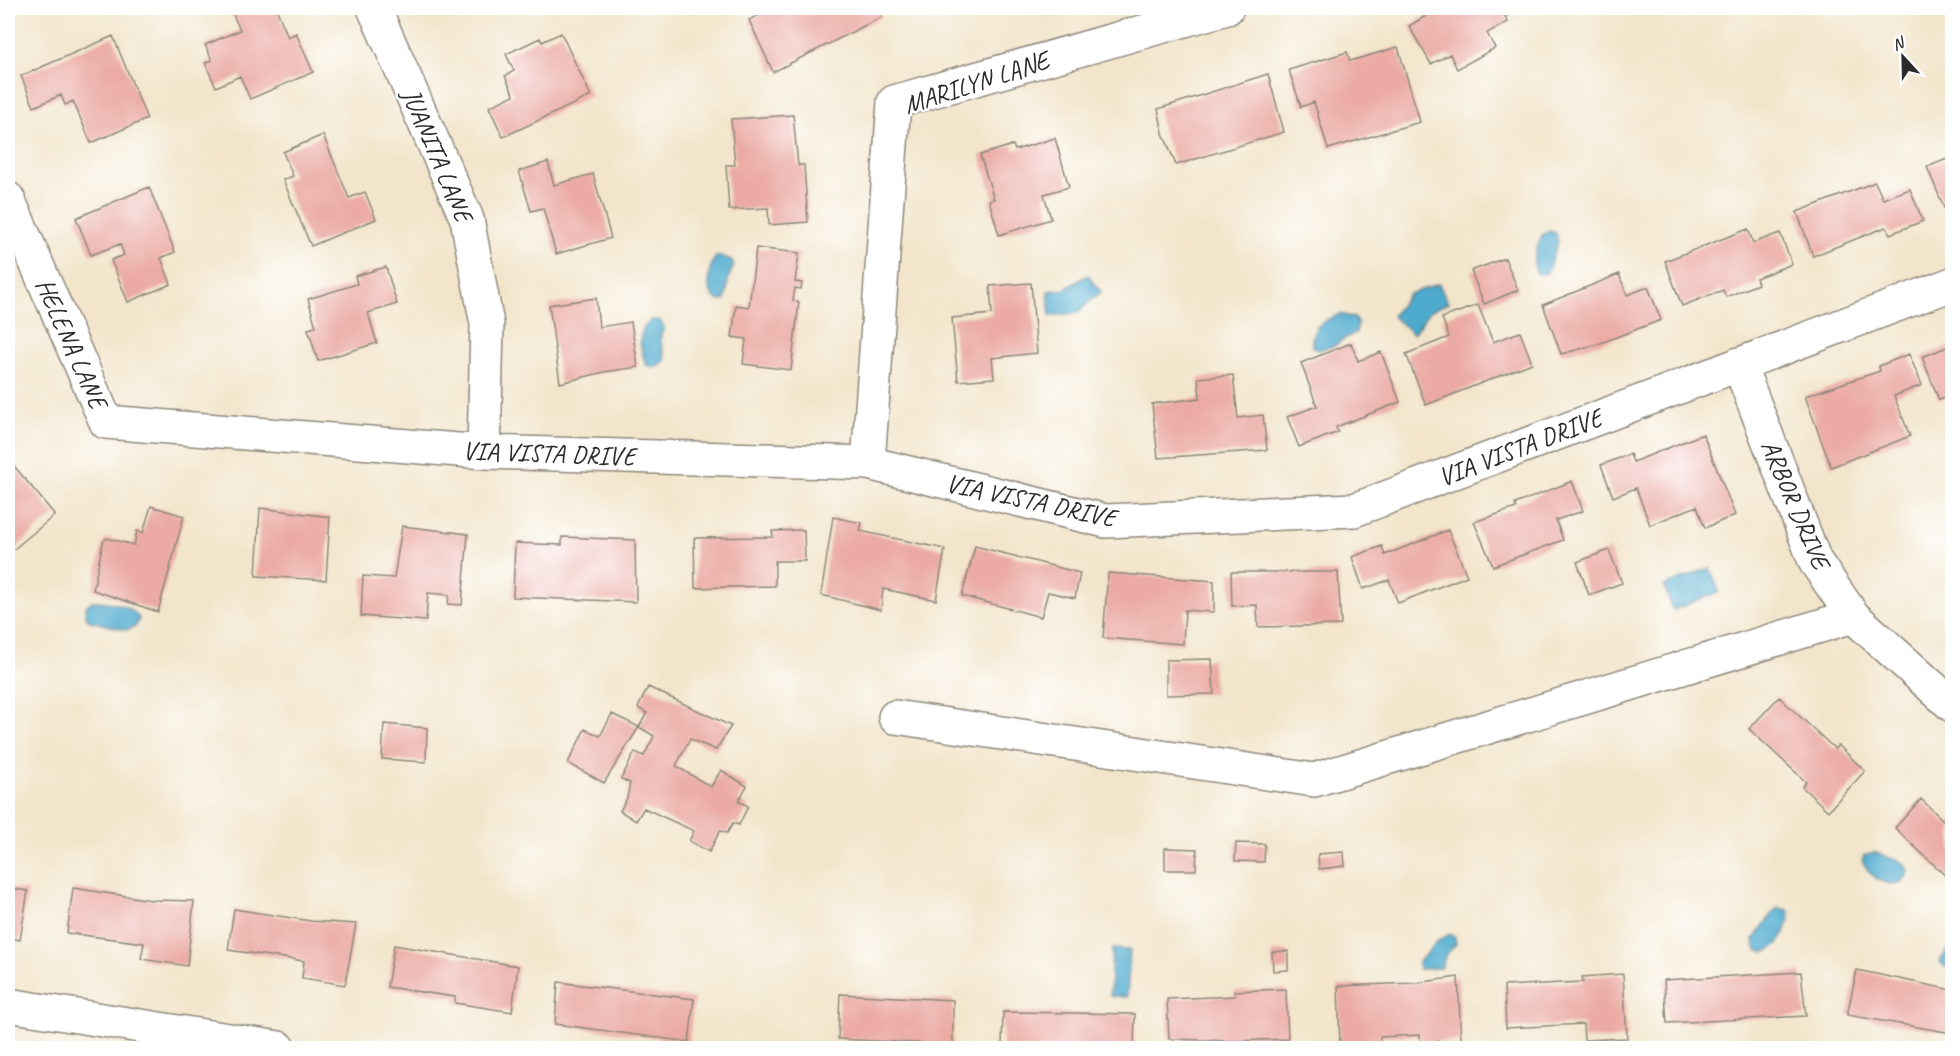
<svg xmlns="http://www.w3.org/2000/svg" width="1960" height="1056" font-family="Caveat,sans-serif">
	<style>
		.water { fill: #4eaacd; stroke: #3c6a7c; stroke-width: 1.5 }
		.building { fill: #ebaba4 }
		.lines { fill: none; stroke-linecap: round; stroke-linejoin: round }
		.minor-casing { stroke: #8e887b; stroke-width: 36 }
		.minor { stroke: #fff; stroke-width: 33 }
		.labels { text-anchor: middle; stroke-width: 5; stroke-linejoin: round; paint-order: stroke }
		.street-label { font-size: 26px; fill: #2b2b2b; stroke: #fff }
	</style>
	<rect width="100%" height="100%" fill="#fff"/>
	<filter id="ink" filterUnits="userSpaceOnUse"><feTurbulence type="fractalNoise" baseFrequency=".0167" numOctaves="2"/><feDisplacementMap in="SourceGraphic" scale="12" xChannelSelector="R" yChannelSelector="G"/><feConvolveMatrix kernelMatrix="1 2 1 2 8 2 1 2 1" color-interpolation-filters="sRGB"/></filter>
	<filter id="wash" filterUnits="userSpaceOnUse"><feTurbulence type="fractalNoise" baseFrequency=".008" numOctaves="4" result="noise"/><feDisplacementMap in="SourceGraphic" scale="24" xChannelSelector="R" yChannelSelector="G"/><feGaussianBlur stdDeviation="1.35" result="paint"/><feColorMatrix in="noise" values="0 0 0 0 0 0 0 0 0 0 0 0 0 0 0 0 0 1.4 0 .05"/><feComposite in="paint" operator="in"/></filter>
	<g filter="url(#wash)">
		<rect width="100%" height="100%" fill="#f2e5cb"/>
		<!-- water -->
		<path class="water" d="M1550 231 1556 233 1558 242 1547 273 1538 274C1529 263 1537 247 1542 235Z
			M720 256 732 260 734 266C724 283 730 284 725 300L719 301C704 292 707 270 716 257Z
			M1088 275 1101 292 1077 313 1050 316 1048 291 1065 289Z
			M1439 284 1448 303 1430 311 1413 334 1392 316 1409 294Z
			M1341 314 1354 318 1358 324 1356 332 1333 346 1318 350 1313 347C1308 328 1325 319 1341 314Z
			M651 320H659L663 325 664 329C656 339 665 350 665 361L654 368 646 365C640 348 635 333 651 320Z
			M1710 568 1719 592 1673 610 1664 586Z
			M92 601C108 601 129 604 139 618L136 626 127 630 90 621C84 616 85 612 87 605Z
			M1874 852 1904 863 1908 870C1906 887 1889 886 1877 879 1871 875 1865 866 1862 860L1864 855Z
			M1779 908 1788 910 1790 913C1787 931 1783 944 1766 952L1758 951 1755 946 1754 939C1758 933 1774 910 1779 908Z
			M1450 934 1455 936 1456 944 1446 954 1441 968 1419 969 1418 963 1436 942Z
			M1952 944V971L1939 962Z
			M1112 949 1130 950 1127 997 1110 996Z"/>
		<g id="blocks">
			<!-- building -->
			<path class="building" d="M230 8H276L288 37 296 33 313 72 250 99 240 76 216 87 205 63 212 60 205 45 240 30Z
				M439 8H459L443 15Z
				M773 8H877L882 17 773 72 749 20Z
				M1439 8H1522L1505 16 1508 22 1487 33 1495 48 1457 69 1450 54 1431 64 1409 26Z
				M561 33 591 96 503 137 489 107 514 95 505 76 514 71 506 54 540 38 542 42Z
				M113 36 147 119 91 143 73 101 65 105 61 95 34 107 21 76Z
				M1398 47 1420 122 1328 149 1314 102 1301 107 1289 70 1347 52 1350 61Z
				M1268 74 1284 132 1176 165 1163 133 1158 109Z
				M793 115 798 165H804L808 222 769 225 768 208 729 210 726 165H735L731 119Z
				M323 135 349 198 365 192 376 219 311 246 283 180 293 176 283 152Z
				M1055 138 1069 187 1044 194 1051 219 999 235 989 200 994 199 980 155 1013 145 1015 150Z
				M1952 157V207L1945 210 1927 167Z
				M548 162 554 185 593 174 611 238 556 254 543 208 531 211 519 171Z
				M1875 182 1883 199 1910 189 1923 221 1890 234 1886 227 1813 256 1797 212Z
				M149 187 175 252 161 258 171 284 128 302 111 260 124 255 120 244 91 255 76 218Z
				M1748 229 1753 243 1780 233 1792 264 1756 278 1758 284 1726 297 1723 290 1682 306 1665 261Z
				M756 248 799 253 795 282 802 283 801 289 795 288 793 301 799 302 791 370 743 364 746 339 732 337 736 305 749 307Z
				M1505 258 1518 290 1484 304 1471 271Z
				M386 267 397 304 368 313 377 343 318 361 308 329 316 327 308 299 357 284 355 276Z
				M1619 274 1627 295 1648 287 1661 320 1598 344 1561 354 1543 305Z
				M1031 283 1037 353 992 358 994 378 958 381 952 318 992 314 990 286Z
				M596 298 599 327 631 322 638 367 604 372 560 383 549 305Z
				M1478 305 1493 342 1520 332 1532 363 1426 405 1406 354 1449 337 1442 318Z
				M1351 343 1358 361 1381 352 1400 402 1336 427 1338 432 1299 447 1287 417 1317 406 1301 363Z
				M1952 345V395L1939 400 1922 357Z
				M1909 354 1922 385 1894 396 1910 436 1831 467 1805 396 1880 371 1879 366Z
				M1233 375 1238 418 1263 415 1267 450 1158 458 1152 404 1200 398 1198 378Z
				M1703 434 1735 515 1705 528 1697 506 1650 525 1636 488 1613 497 1601 465 1630 454 1633 462Z
				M10 461 55 515 8 554V463Z
				M1572 481 1583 511 1556 520 1563 540 1493 566 1474 522 1516 508 1515 504Z
				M151 506 184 516 158 612 93 590 103 542 107 538 134 545 137 531 143 533Z
				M260 508 330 517 326 580 256 576Z
				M833 517 862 523 860 531 945 549 936 600 883 589 881 610 821 595Z
				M402 526 468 534 462 605 448 604 449 595 428 593 426 621 361 616 363 576 394 578Z
				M804 530 805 561H775V586L695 588 694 538 773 537 772 531Z
				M1448 530 1467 576 1398 603 1389 580 1363 589 1352 557 1382 546 1385 555Z
				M562 537 635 540 636 602 513 597 515 543 562 545Z
				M975 546 1080 573 1075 598 1048 592 1041 617 962 596Z
				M1609 550 1622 583 1589 595 1577 562Z
				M1231 572H1338L1341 625 1258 627 1257 605 1232 606Z
				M1108 573 1214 581V612L1185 610 1183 644 1103 638Z
				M1212 659 1214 694 1166 695V660Z
				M648 687 731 726 716 750 690 739 676 766 711 787 721 770 747 786 738 801 748 806 739 825 733 823 727 833 720 831 709 852 689 841 694 831 644 808 636 821 620 811 627 798 630 783 621 779 635 752 644 756 654 736 639 727 647 713 638 708Z
				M1779 697 1835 749 1838 745 1865 771 1828 811 1802 787 1806 782 1749 729Z
				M612 714 639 727 604 783 568 763 585 729 600 736Z
				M384 724 427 728 426 762 382 759Z
				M1921 799 1948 825 1952 821V882L1895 828Z
				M1236 843 1265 844 1264 862 1235 861Z
				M1165 848 1197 849 1196 870H1165Z
				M1344 852 1345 866 1319 869 1318 854Z
				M8 888 28 891 20 940 8 938Z
				M73 888 152 900 194 901 187 966 141 959 144 943 67 933Z
				M234 909 311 921 356 924 345 985 302 978 304 961 228 950Z
				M394 945 518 966 512 1012 455 1003V997L387 987Z
				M1288 951V970L1273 971 1272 952Z
				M1857 970 1952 990V1033L1847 1015Z
				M1801 972 1806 1016 1667 1023 1664 980Z
				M1623 974 1627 1038 1584 1040 1583 1024 1506 1028 1504 986 1583 982 1582 977Z
				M1458 977 1461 1041 1420 1042V1035L1380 1037V1044L1340 1045 1338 986 1415 983Z
				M558 982 694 999 689 1042 555 1024Z
				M1286 989 1288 1039 1237 1041 1169 1039 1167 999 1235 996 1234 991Z
				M840 994 953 1000V1045L838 1039Z
				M1003 1012 1135 1014 1134 1048H1002Z"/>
		</g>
	</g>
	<g filter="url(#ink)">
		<use href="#blocks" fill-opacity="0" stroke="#8e887b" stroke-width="1.5"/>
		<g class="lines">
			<defs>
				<path id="minor" d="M374 8 467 219 487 324 484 452
					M8 199 106 422 484 452 868 463 1106 521 1354 510 1952 284
					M1739 364 1815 561 1853 616 1952 705
					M868 463 894 102 1227 8
					M895 717 1314 780 1853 616
					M8 1005 279 1048"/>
			</defs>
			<!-- minor casing -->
			<use href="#minor" class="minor-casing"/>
			<!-- minor -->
			<use href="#minor" class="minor"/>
		</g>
	</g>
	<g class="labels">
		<!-- street labels -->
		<g class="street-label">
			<text transform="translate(976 82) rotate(-18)" y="9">MARILYN LANE</text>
			<text transform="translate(438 155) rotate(67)" y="9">JUANITA LANE</text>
			<text transform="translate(72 343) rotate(66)" y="9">HELENA LANE</text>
			<text transform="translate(1520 447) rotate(-21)" y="9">VIA VISTA DRIVE</text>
			<text transform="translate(549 453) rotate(2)" y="9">VIA VISTA DRIVE</text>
			<text transform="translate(1031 500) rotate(12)" y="9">VIA VISTA DRIVE</text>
			<text transform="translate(1796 504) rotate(67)" y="9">ARBOR DRIVE</text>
		</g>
	</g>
	<!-- margin -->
	<rect width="1960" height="1056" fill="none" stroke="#fff" stroke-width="30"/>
	<!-- north arrow -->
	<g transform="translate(1903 57) rotate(338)" stroke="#ffffff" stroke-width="4.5" paint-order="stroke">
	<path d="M0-4.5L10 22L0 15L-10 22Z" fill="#2b2b2b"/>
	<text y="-9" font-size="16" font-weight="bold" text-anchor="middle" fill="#2b2b2b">N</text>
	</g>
</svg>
